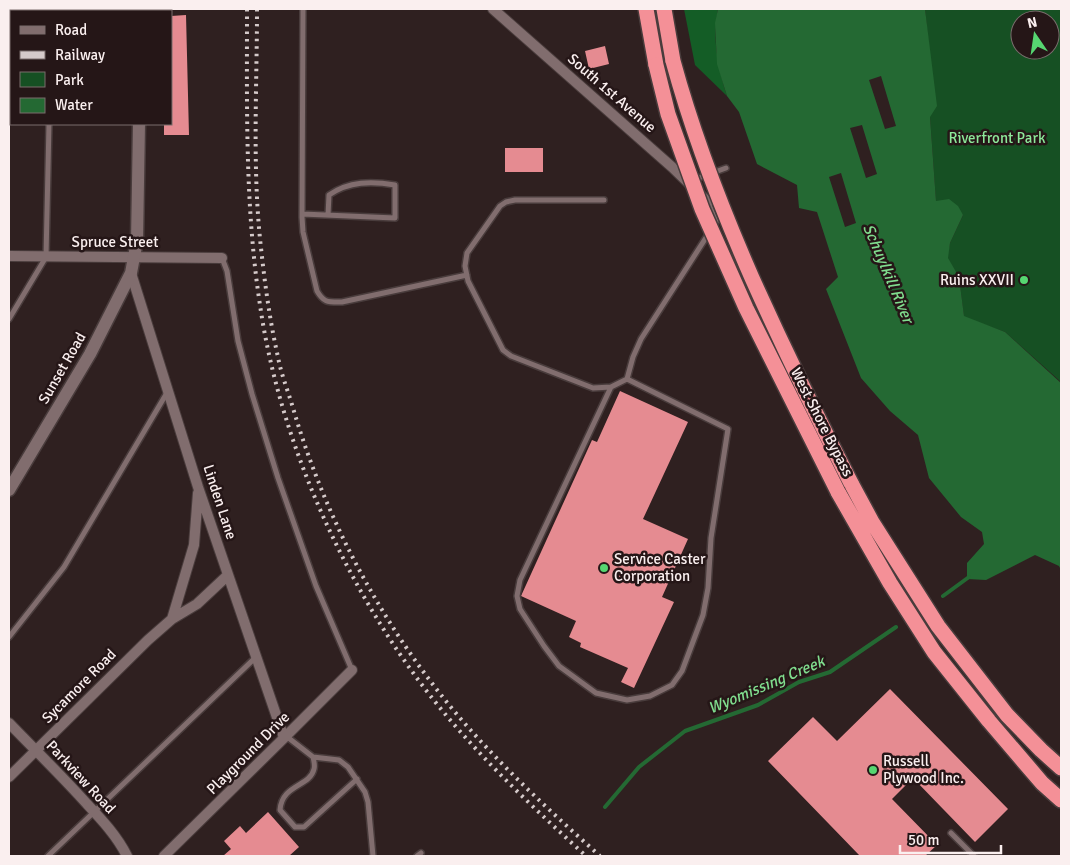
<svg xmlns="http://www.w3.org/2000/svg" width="1070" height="865" font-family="Signika,sans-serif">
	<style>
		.green { fill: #165023; fill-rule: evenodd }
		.forest { fill: #145d26 }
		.water { fill: #246933; fill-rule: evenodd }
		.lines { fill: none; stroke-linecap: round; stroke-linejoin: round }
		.stream { stroke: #246933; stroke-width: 4 }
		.building { fill: #e58b91 }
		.service-casing { stroke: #493c3c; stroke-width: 8 }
		.minor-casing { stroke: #493c3c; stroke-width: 12 }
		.tertiary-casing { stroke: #493c3c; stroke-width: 15 }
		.motorway-casing { stroke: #493c3c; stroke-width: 18 }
		.service { stroke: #816d6e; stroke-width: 5 }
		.minor { stroke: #816d6e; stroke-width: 10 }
		.tertiary { stroke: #816d6e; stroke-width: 12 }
		.motorway { stroke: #f49097; stroke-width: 15 }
		.rail { stroke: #d5caca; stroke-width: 4; stroke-dasharray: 2.5 5; stroke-linecap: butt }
		.motorway-bridge-casing { stroke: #493c3c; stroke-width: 18; stroke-linecap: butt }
		.motorway-bridge { stroke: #f49097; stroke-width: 15 }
		.poi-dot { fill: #56d671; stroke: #251617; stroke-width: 2 }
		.labels { text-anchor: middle; stroke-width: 5; stroke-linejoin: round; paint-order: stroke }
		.street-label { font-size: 15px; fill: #faefef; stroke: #251617 }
		.park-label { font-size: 15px; fill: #8de99a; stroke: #251617 }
		.poi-label { font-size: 15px; fill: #faefef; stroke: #251617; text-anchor: start }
		.water-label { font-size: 16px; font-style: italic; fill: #80dd8e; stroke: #251617 }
	</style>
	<rect width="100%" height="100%" fill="#2f2020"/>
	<!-- green -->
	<path class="green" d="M925 9H1061V382L1005 332 964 317 959 277 947 258 950 243 963 215 936 202 930 117V57ZM1020 20H1050V50H1020Z"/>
	<!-- forest -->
	<path class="forest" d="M684 9H718C712 40 718 67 727 96L695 65Z"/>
	<!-- water -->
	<path class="water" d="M718 9H925L937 106 930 117 936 201 949 199 958 206 963 215 950 243 948 258 959 277 964 316 1005 332 1061 383V570L1059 566 1035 555 986 580 967 579V563L984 544 982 532 961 517 929 478 918 435 890 411 861 378 826 289 838 277 817 212 799 208 797 185 757 164 739 112 727 96 717 64 715 23ZM881 76 896 126 885 129 869 80ZM862 125 877 174 866 178 850 128ZM841 173 856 223 845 227 829 177Z"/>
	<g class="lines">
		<!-- stream -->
		<path class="stream" d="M943 596 969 577
			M605 807 639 767 685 731 758 705 799 682 830 672 896 627"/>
	</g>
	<!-- building -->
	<path class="building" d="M186 15 189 135H164V124H171V16Z
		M605 46 609 64 589 69 585 51Z
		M505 148H543V172H505Z
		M620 391 688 422 643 519 688 539 662 597 674 602 634 688 621 682 628 668 580 647 581 643 569 637 576 621 521 596 592 440 597 442Z
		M890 689 1008 809 975 842 913 778 892 799 937 845 925 856H860L768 761 813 717 837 741Z
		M268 812 299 847 289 856H223L231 849 224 841 240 826 246 833Z"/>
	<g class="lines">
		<defs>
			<path id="service" d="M303 9 302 217 303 232 317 291C324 303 328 302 342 302L467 275
				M693 180 726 168
				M604 200H515L506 202 500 206 467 253 465 266 468 281 503 350 511 356 593 388 611 387 627 379 728 429 711 538 708 588 703 615 682 671 672 685 650 696 627 700 596 693 559 666 544 646 520 609 517 596 520 580 611 387
				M302 214 395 218V185C372 181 349 181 329 195L328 215
				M222 258 227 271 238 341 252 394 278 478 316 586 352 670
				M9 319 46 257 49 124
				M627 379 633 357 641 339 716 222 708 202
				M9 637 64 567 168 391
				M286 736 313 757 339 760 348 767 365 792 368 802 373 856
				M313 757C314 761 315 766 314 769 310 787 282 784 280 810L295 827H304L357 779
				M951 833 974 856
				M48 856 257 656
				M417 856 421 853"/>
			<path id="minor" d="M493 9 672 167 708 202
				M9 98H11
				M9 256 222 258
				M131 273 198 487 284 738
				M172 619 194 545 198 493
				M9 723C35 750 62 776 87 804 102 820 117 836 127 856
				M9 777 148 640 172 619 197 604 228 575
				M164 856 284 738 352 670"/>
			<path id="tertiary" d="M140 11V9
				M9 490 90 354 131 273 137 241 139 124"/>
			<path id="motorway" d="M646 9 656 65
				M664 9 673 61
				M851 483 872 522 938 626 1007 715 1041 750 1061 768
				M838 492 890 583 934 652 989 721 1042 783 1061 800"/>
		</defs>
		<!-- service casing -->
		<use href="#service" class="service-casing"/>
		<!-- minor casing -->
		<use href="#minor" class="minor-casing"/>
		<!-- tertiary casing -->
		<use href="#tertiary" class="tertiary-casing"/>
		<!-- motorway casing -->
		<use href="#motorway" class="motorway-casing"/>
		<!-- service -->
		<use href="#service" class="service"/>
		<!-- minor -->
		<use href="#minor" class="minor"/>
		<!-- tertiary -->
		<use href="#tertiary" class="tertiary"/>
		<!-- motorway -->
		<use href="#motorway" class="motorway"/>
		<!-- rail -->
		<path class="rail" d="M247 9C247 107 245 207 260 305 281 451 355 609 451 721 493 770 539 813 586 856
			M257 9C257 88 252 169 261 248 265 285 270 322 278 357 281 374 288 391 293 408 326 521 384 629 460 718 503 768 551 812 600 856"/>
		<defs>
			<path id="motorway-bridge" d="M673 61C694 138 720 205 752 278 783 347 816 415 851 483
				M656 65 668 114 702 209 746 308 838 492"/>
		</defs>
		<!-- motorway-bridge casing -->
		<use href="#motorway-bridge" class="motorway-bridge-casing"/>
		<!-- motorway-bridge -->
		<use href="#motorway-bridge" class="motorway-bridge"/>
	</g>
	<!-- markers -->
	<g class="poi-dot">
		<circle cx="1024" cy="280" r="5"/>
		<circle cx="604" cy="568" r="5"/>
		<circle cx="873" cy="770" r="5"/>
	</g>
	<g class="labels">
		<!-- street labels -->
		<g class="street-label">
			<text transform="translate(612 93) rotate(41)" y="5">South 1st Avenue</text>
			<text x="115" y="247">Spruce Street</text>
			<text transform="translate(62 368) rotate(-60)" y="5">Sunset Road</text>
			<text transform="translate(822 422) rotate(63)" y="5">West Shore Bypass</text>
			<text transform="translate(220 502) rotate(72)" y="5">Linden Lane</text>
			<text transform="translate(79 686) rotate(-45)" y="5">Sycamore Road</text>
			<text transform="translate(248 753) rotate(-45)" y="5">Playground Drive</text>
			<text transform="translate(81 777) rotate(47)" y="5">Parkview Road</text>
		</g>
		<!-- park labels -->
		<g class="park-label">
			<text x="997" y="143">Riverfront Park</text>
		</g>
		<!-- poi labels -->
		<g class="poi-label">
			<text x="1014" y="285" text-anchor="end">Ruins XXVII</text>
			<text x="614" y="564">Service Caster<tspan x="614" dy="17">Corporation</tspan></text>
			<text x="883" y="766">Russell<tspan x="883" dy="17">Plywood Inc.</tspan></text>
		</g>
		<!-- water labels -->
		<g class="water-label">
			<text transform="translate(889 273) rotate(67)" y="6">Schuylkill River</text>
			<text transform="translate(766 684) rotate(-23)" y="6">Wyomissing Creek</text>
		</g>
	</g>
	<!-- border -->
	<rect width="1070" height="865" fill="none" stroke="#faefef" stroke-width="20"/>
	<!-- legend -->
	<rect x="10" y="10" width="162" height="115" fill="#251617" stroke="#7a6d6d"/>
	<rect x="20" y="26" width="25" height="8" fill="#816d6e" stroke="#7a6d6d"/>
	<text x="55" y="35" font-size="15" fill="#faefef">Road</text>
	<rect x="20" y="51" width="25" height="8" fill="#d5caca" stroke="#7a6d6d"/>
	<text x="55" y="60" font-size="15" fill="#faefef">Railway</text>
	<rect x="20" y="72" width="25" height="15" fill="#165023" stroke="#7a6d6d"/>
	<text x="55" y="85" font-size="15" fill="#faefef">Park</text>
	<rect x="20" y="98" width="25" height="15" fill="#246933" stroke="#7a6d6d"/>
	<text x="55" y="110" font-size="15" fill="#faefef">Water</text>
	<!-- north arrow -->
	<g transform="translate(1035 35) rotate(347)"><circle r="24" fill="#251617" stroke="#7a6d6d"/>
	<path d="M0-4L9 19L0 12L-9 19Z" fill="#56d671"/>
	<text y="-8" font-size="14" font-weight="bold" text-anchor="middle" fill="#faefef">N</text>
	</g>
	<!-- scale -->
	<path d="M900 845v8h101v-8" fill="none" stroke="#faefef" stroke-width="2.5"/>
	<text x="908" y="845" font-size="15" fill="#faefef" stroke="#251617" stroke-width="4" paint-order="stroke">50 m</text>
</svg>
